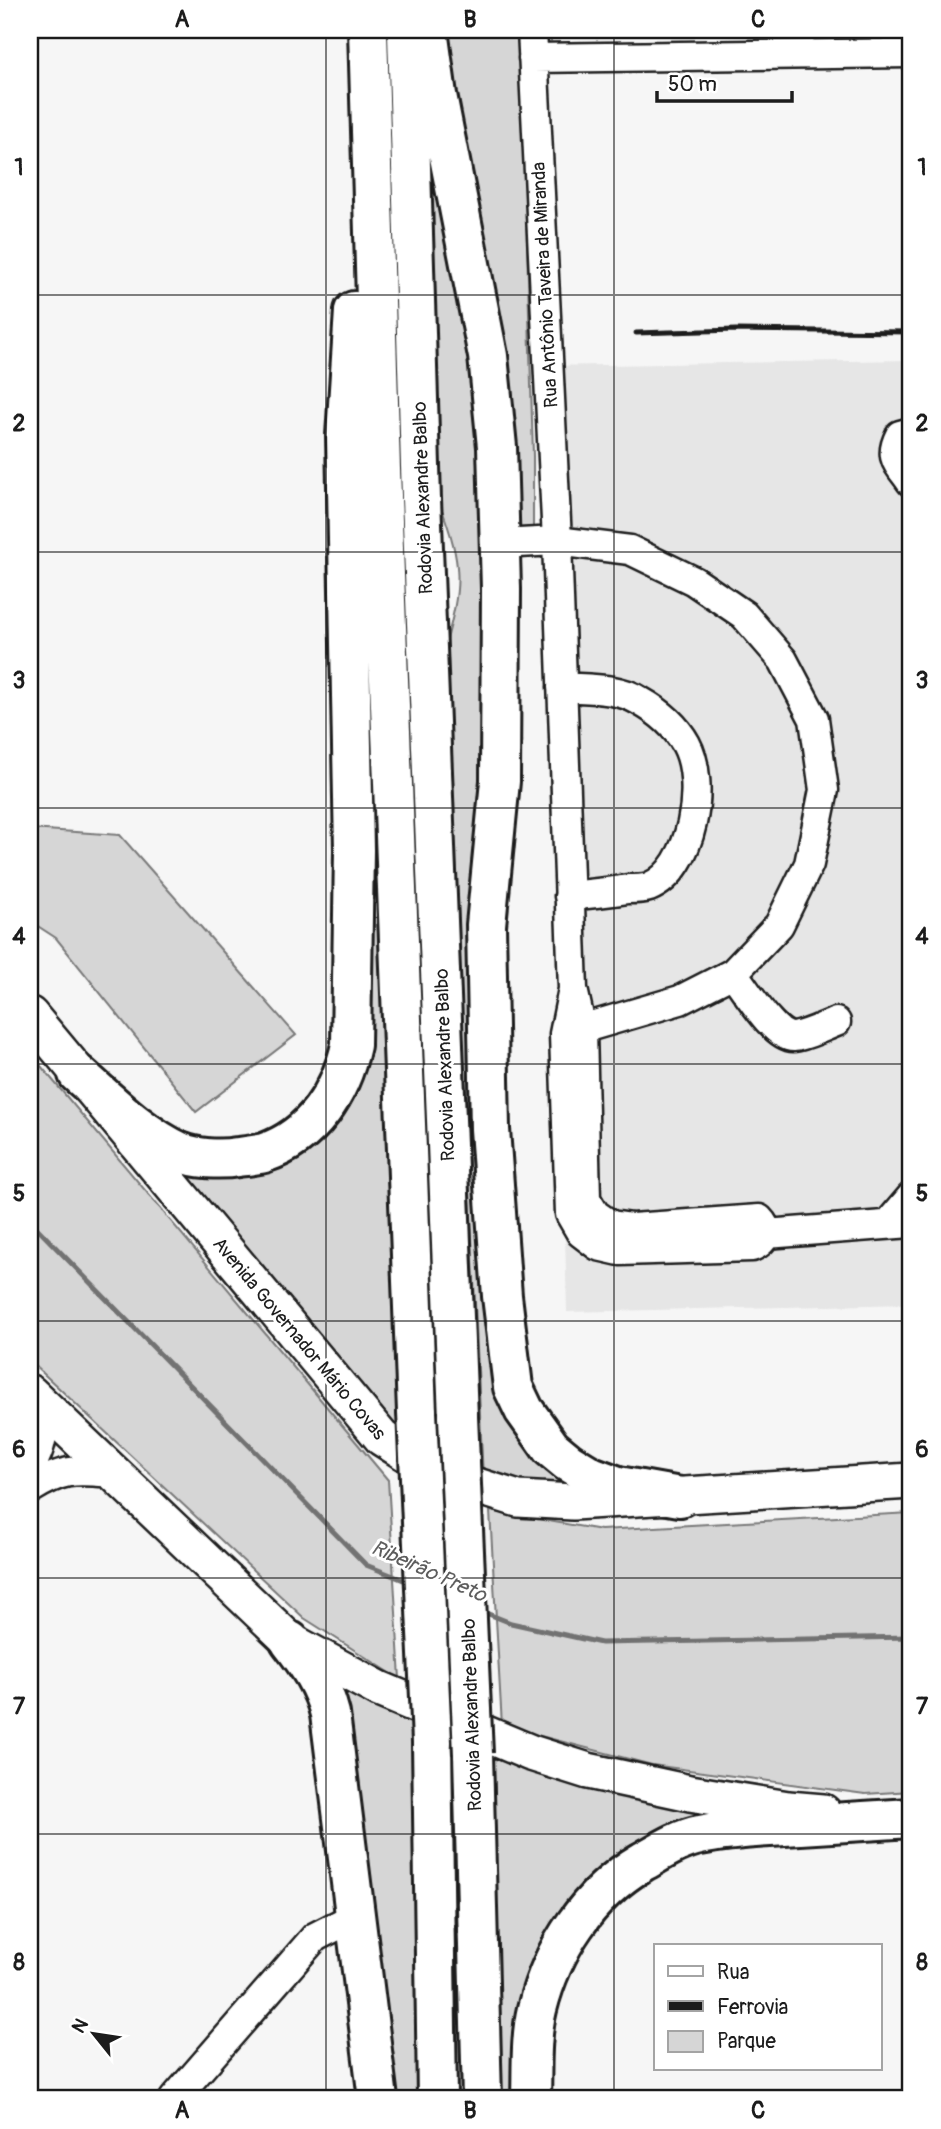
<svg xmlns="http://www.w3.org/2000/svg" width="941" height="2129" font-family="Pangolin,sans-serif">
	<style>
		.built { fill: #e6e6e6 }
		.green { fill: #d6d6d6; stroke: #797979; stroke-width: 2 }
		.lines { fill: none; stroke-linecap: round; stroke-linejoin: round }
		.stream { stroke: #727272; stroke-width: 5 }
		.minor-casing { stroke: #1c1c1c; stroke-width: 33 }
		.major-casing { stroke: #1c1c1c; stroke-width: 40 }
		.highway-casing { stroke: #1c1c1c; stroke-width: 44 }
		.minor { stroke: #fff; stroke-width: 28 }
		.major { stroke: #fff; stroke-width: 35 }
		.highway { stroke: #fff; stroke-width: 38 }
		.rail { stroke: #1c1c1c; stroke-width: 5 }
		.highway-bridge-casing { stroke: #1c1c1c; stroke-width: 44; stroke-linecap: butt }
		.highway-bridge { stroke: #fff; stroke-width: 38 }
		.grid { fill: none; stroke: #1c1c1c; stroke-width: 2; stroke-opacity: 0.55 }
		.labels { text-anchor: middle; stroke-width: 6; stroke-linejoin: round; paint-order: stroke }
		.street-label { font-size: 19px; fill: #1c1c1c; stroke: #fff }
		.water-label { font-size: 21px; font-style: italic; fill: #5d5d5d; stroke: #fff }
		.neatline { fill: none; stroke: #1c1c1c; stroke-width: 2.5 }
		.grid-label { font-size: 23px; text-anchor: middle; font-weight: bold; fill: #1c1c1c }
	</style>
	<rect width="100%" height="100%" fill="#f6f6f6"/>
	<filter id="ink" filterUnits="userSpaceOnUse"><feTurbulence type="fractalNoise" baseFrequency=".0143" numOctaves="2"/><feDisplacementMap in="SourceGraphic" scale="14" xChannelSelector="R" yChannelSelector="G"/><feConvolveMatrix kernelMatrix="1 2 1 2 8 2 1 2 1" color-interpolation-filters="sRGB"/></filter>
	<g filter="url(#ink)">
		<!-- built -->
		<path class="built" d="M911 360V1304L567 1312 542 366Z"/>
		<!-- green -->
		<path class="green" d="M438 30H521L533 456V537L519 536Z
			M429 146 481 386 498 1369 586 1491 483 1479 445 647C462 584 463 566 440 504Z
			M361 413 398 1427 386 1419 177 1169 333 1123Z
			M30 829 120 835 296 1035 196 1112 56 938 30 921Z
			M30 1053 388 1480 400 1679 304 1618 30 1361Z
			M490 1511 601 1530 911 1513V1791L865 1794 652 1765 502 1726Z
			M340 1686 411 1719 418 2099H387Z
			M491 1753 756 1818 580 1903 524 2099H499Z
			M444 1755 463 1756 469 2099H450Z"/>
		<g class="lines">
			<!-- stream -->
			<path class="stream" d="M30 1221 366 1565 411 1583
				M481 1611 511 1623 601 1643 911 1637"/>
			<defs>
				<path id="minor" d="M532 30 557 541 573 989 582 1030 586 1199 595 1214 611 1225 632 1228 759 1219C770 1230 766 1241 752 1247L620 1251 598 1246 581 1233 570 1214 564 1034 573 989
					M533 58 911 53
					M911 432 900 435C888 458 898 463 911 482
					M499 544 557 541 630 550 694 581 744 615 783 660 814 719 824 790 809 864 779 925 733 973 680 1000 564 1034
					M562 687C587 689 618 687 640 701 658 711 676 726 686 744 707 783 693 869 649 887 643 889 634 889 628 889 608 892 589 894 569 896
					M733 973C745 988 774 1038 794 1037 807 1035 823 1027 836 1022
					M888 1224 911 1197
					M766 1234 911 1223
					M30 1466C42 1451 43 1428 47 1409
					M30 1489C64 1468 74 1470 113 1473
					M174 2099 315 1937 354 1917"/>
				<path id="major" d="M30 1015 382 1438 439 1474 518 1499 573 1502 911 1481
					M30 1393 290 1641 379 1689 531 1753 588 1771 690 1793 788 1809 823 1812"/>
				<path id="highway" d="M368 30 381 469 417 1412
					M428 30 437 95 488 356 497 447 501 589 500 781 486 925 490 1129 502 1296 513 1387 524 1410 539 1431 551 1448 568 1462 591 1476 618 1486 680 1497
					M407 34 421 499 458 1417
					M78 1074C110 1102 140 1133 180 1152 196 1159 221 1160 238 1157 246 1156 256 1155 264 1153 312 1137 341 1092 351 1045L354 850 346 436 354 311
					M290 1641C308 1664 323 1685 330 1714L378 2099
					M432 1742 437 2099
					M473 1754 482 2099
					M531 2099C532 2070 530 2038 537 2009 552 1949 588 1894 642 1862 660 1852 679 1839 700 1835 727 1829 756 1828 784 1826 826 1823 869 1821 911 1818"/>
			</defs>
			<!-- minor casing -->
			<use href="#minor" class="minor-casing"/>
			<!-- major casing -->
			<use href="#major" class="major-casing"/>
			<!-- highway casing -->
			<use href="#highway" class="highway-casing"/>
			<!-- minor -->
			<use href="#minor" class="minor"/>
			<!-- major -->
			<use href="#major" class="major"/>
			<!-- highway -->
			<use href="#highway" class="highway"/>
			<!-- rail -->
			<path class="rail" d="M636 333 736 330 911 332"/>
			<defs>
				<path id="highway-bridge" d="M417 1412 432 1742
					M458 1417 473 1754"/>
			</defs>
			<!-- highway-bridge casing -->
			<use href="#highway-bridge" class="highway-bridge-casing"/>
			<!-- highway-bridge -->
			<use href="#highway-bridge" class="highway-bridge"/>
		</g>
	</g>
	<!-- grid -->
	<path class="grid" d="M326 30V2099M614 30V2099M30 295H911M30 552H911M30 808H911M30 1064H911M30 1321H911M30 1578H911M30 1834H911"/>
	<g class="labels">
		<!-- street labels -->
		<g class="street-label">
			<text transform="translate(544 285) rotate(-93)" y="7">Rua Antônio Taveira de Miranda</text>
			<text transform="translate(422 498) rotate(-92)" y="7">Rodovia Alexandre Balbo</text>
			<text transform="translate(444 1065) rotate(-92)" y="7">Rodovia Alexandre Balbo</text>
			<text transform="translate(300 1338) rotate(50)" y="7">Avenida Governador Mário Covas</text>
			<text transform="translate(471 1715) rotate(-92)" y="7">Rodovia Alexandre Balbo</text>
		</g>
		<!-- water labels -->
		<g class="water-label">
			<text transform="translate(429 1571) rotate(24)" y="7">Ribeirão Preto</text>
		</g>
	</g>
	<!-- margin -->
	<rect width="941" height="2129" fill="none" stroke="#fff" stroke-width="77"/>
	<!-- legend -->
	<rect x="654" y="1944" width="228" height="126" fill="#ffffff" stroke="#a4a4a4" stroke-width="2"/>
	<rect x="668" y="1966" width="35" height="10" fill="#ffffff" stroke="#a4a4a4" stroke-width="2"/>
	<text x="717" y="1979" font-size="21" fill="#1c1c1c">Rua</text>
	<rect x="668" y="2001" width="35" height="10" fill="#1c1c1c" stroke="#a4a4a4" stroke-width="2"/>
	<text x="717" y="2014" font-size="21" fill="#1c1c1c">Ferrovia</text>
	<rect x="668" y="2031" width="35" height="21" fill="#d6d6d6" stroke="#a4a4a4" stroke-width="2"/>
	<text x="717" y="2048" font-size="21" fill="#1c1c1c">Parque</text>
	<!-- north arrow -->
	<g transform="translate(94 2034) rotate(300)" stroke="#ffffff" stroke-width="5" paint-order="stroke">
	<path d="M0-5L12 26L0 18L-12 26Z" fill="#1c1c1c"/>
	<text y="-10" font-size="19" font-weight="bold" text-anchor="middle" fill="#1c1c1c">N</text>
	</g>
	<!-- scale -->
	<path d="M657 91v10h135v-10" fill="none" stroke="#1c1c1c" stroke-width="3.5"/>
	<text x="668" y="91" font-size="21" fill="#1c1c1c" stroke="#ffffff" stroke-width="5" paint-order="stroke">50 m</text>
	<rect x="38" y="38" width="864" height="2052" class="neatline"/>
	<g class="grid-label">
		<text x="182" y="27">A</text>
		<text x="470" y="27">B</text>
		<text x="758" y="27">C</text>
		<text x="19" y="175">1</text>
		<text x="922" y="175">1</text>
		<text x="19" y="431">2</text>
		<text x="922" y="431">2</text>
		<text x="19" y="688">3</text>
		<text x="922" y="688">3</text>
		<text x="19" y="944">4</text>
		<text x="922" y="944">4</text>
		<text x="19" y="1201">5</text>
		<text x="922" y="1201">5</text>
		<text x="19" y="1457">6</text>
		<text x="922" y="1457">6</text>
		<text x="19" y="1714">7</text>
		<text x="922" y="1714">7</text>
		<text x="19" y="1970">8</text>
		<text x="922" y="1970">8</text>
		<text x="182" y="2118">A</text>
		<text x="470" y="2118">B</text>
		<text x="758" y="2118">C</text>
	</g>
</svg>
